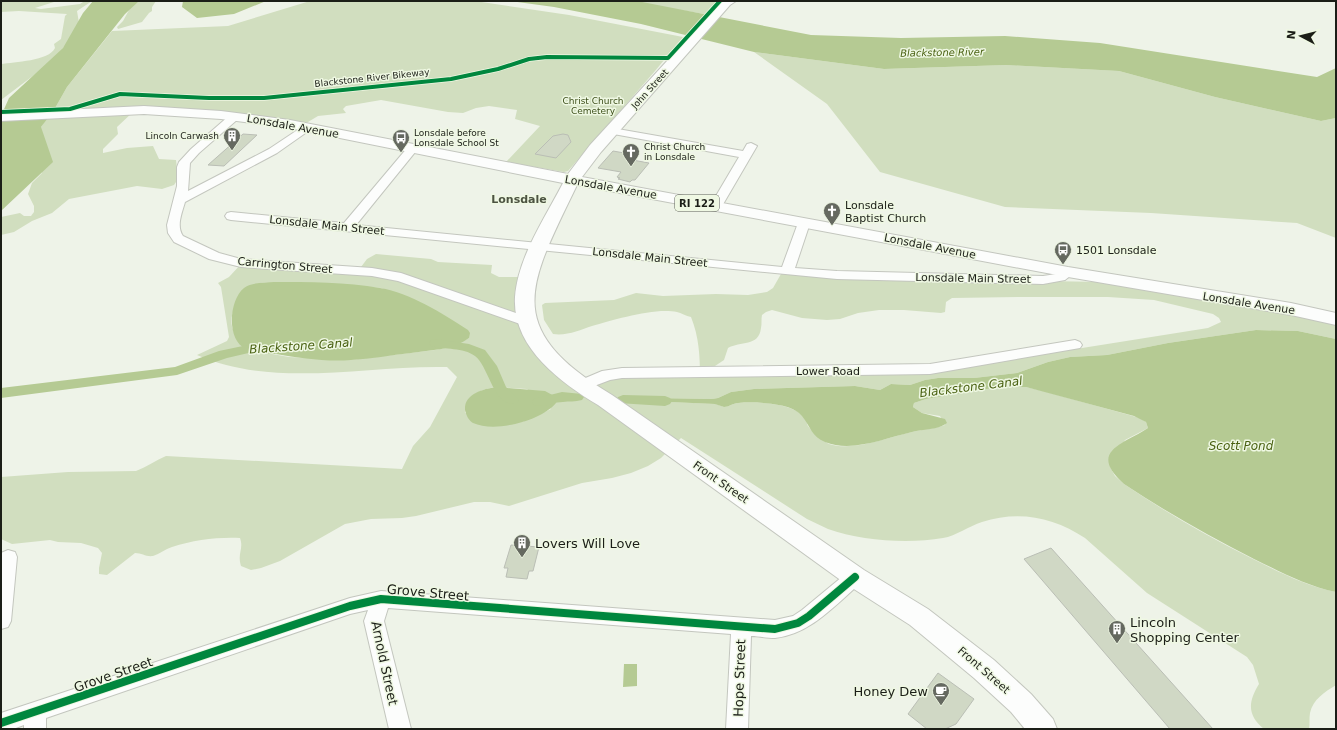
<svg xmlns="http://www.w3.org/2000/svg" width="1337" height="730" font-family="'DejaVu Sans',sans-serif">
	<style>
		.green { fill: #d1debf; fill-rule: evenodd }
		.water { fill: #b5ca93 }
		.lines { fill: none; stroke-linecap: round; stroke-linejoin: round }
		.canal { fill: #b5ca93; fill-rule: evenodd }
		.building { fill: #d0d8c5; stroke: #babeb5 }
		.minor-casing { stroke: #c3c6be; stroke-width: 2 }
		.major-casing { stroke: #c3c6be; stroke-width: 2 }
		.minor { fill: #fcfdfc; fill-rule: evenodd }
		.major { fill: #fcfdfc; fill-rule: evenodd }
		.cycleway-far1-casing { stroke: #eff8e3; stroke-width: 5.5 }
		.cycleway-casing { stroke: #eff8e3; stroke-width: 10 }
		.cycleway-far1 { stroke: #00873e; stroke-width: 4 }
		.cycleway { stroke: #00873e; stroke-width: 8 }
		.labels { text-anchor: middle; stroke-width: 3; stroke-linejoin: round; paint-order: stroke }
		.far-street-label { font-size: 9px; fill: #1b1e17; stroke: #eff8e3 }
		.far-park-label { font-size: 9px; fill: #3d4f1a; stroke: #eff8e3 }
		.far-poi-label { font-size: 9px; fill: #1b1e17; stroke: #eff8e3; text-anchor: start }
		.far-water-label { font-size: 10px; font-style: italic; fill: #496111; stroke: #eff8e3 }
		.shield { fill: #eff8e3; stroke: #5b5f54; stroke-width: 1 }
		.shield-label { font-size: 10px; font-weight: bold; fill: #1b1e17 }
		.street-label { font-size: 11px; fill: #1b1e17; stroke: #eff8e3 }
		.far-quarter-label { font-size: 11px; font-weight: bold; fill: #4c5341; stroke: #eff8e3 }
		.poi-label { font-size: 11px; fill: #1b1e17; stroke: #eff8e3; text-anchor: start }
		.water-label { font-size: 12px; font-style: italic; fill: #496111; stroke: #eff8e3 }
		.near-poi-label { font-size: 13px; fill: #1b1e17; stroke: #eff8e3; text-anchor: start }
		.near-street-label { font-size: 13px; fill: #1b1e17; stroke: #eff8e3 }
	</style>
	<rect width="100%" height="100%" fill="#eef3e8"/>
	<!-- green -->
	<path class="green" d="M1 1H57L35 8 41 9 80 4 83 2 82 1H92L77 11 80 29 50 63 1 100V64C14 62 49 61 55 48L54 44 61 39 65 16 67 14 19 11 1 12Z
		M134 1H156L152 7V11L149 13 142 22 118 29 117 27 123 21Z
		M310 1H475L569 15 683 37 655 71 568 171 564 172 506 162 540 126 515 119 517 110 489 106 476 108 463 113 448 112 381 100 346 106 343 109 346 113 318 116 303 125 140 106 54 110 67 87 112 31 228 26Z
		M627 1H729L716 16Z
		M754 52 884 69 1006 65 1119 71 1215 97 1321 121 1336 118V238L1297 223 1151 213 1005 207 880 172 827 104Z
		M89 112H133L117 127 118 134 103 149V153L127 148 153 146 159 159 176 160 178 179 174 185 162 189 137 186 69 199 52 213 32 221 14 232 1 235V217L20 213 24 216H31L34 212V206L28 194 32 183 42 173 41 127 46 119Z
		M376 254 431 259 438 262 492 265 491 273 499 277H530L528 318 574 377 601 379 700 377C700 356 699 337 691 317 686 316 681 313 677 312 655 307 613 320 592 326 580 330 567 336 553 334L544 320 542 305 545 303 614 300 636 293 663 296 716 294 748 295 767 292 773 288 781 274 831 277 1103 282 1296 315 1336 324V339L1298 331 1256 330 1168 343 1107 355 1070 357 1048 362 1017 373 974 378H938L925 380 910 385 891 384 880 390 855 386 754 389 731 392 718 398 712 399 652 398 648 399 647 401 716 404 724 407C729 407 733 403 738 403 757 402 796 402 806 420 807 422 807 425 808 426 810 430 825 442 829 444 853 452 888 437 912 432 923 429 934 429 945 425L940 416 922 413 913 407 914 403 926 399 999 387H1026L1043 391 1140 418 1146 422 1148 428 1125 440 1110 467 1115 476 1124 484C1165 512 1207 536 1251 558 1279 572 1306 586 1336 592V685C1325 692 1313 699 1310 713 1309 718 1310 724 1309 729H1264C1247 715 1248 702 1259 684L1253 665 1247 657 1147 593 1085 538C1054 517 1018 510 982 522 969 526 956 536 943 538 909 544 861 541 828 529 821 526 814 522 807 519L681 438 661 458 648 466 631 473 612 478 582 483 509 506 490 502H474L416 516 402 518 371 519 345 524 280 561 261 568 251 570 241 566C237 553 244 549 240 538 217 537 194 540 172 547 165 549 160 554 153 556 146 557 142 553 135 553L107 575 99 574V568L102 553 98 548 81 543 58 542 50 540 12 544 1 539V477L68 472 136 471C147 467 156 460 166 456L402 469 413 446 430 427 457 377 447 367C364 365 276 389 197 355L227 341 229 337 221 287 218 283 229 277 242 263 358 271 367 259ZM297 282 381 288 421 303 467 330 469 338 453 346 435 350 350 360 289 357 245 349C223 322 231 314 246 287L260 283ZM1021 297H1108L1154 300 1213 314 1219 318 1221 322 1208 328 925 373 870 375 705 377 712 368 724 360 728 348C740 341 759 347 761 328 762 324 761 319 762 315L766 312 772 310 802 318 827 320 840 319 858 313 879 310H904L941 313 945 312 946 302 952 298ZM496 387 527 389 551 409 522 422 465 413C464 396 481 389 496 387Z"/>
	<!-- water -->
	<path class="water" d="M93 1H139L125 14 67 87 54 110 41 127 53 162 1 211V116L9 98 63 48 83 13Z
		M183 1H266L234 14 197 18 182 7Z
		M510 1H637L811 35 901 38 1005 36 1100 43 1317 77 1336 68V118L1321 121 1215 97 1119 71 1006 65 884 69 754 52 641 24 554 7Z
		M274 282C309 282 346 282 380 288 410 293 442 313 468 330L470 333 469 338C453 350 431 350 411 353 391 355 371 359 351 360 326 362 300 358 276 354 266 353 254 353 246 349 226 340 229 300 244 288 252 282 264 283 274 282Z
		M1256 330 1298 331 1336 339V592C1306 586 1281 572 1254 559 1209 536 1166 512 1124 484 1087 451 1124 444 1148 428L1146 422 1134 416 1026 387H999L926 399 914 403 913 407 922 413 945 419 947 423C938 430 923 429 912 432 885 438 852 453 825 442 812 437 810 426 802 416 792 402 755 402 738 403 733 403 729 407 724 407L715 404 647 401V399L652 398 712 399 718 398 731 392 754 389 855 386 880 390 891 384 910 385 925 380 938 378H974L1017 373 1048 362 1070 357 1107 355 1168 343Z
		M496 387 545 391 556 397V403C541 421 495 433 473 423 469 421 466 415 465 410 464 394 483 389 496 387Z
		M624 664H637V686L623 687Z"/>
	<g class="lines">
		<!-- canal -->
		<path class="canal" d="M435 339 469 344 485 350 497 366 506 387 519 400 517 403C494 410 489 366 475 356 463 347 445 350 431 346L429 343 431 340Z
			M262 342 266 343 268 346 266 349 227 358 177 375 1 398V388L175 367 219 351Z
			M562 392 582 394 584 397 582 400C575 402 569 401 563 402 553 402 544 408 534 405L532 402 534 399Z
			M623 395 665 396 670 398 672 401 670 404 665 406 618 403 616 400 618 397Z"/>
	</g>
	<!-- building -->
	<path class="building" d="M243 134 257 135 224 166 208 165Z
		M563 134 568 135 571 142 556 158 535 154 553 136Z
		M613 151 630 154 627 159 649 163 635 180H632L630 182 618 179 620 178 617 177 621 172 598 168Z
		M511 545 539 547 533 571H529L527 579 506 577 508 568H504Z
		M1051 548 1213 729H1170L1024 559Z
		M938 673 974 699 956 724 945 729H927L908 714Z"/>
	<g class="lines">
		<defs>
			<path id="minor" d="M234 114 239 117 238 119 199 153 190 163 188 191 269 149 305 125 309 124 314 127 277 153 185 202C182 213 176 226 183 236L219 253 241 259 372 268 401 273 533 319 535 322 533 325 528 326 523 325 398 281 372 276 241 267 209 259 174 242 168 233 167 225 177 186V167L179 162 191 149 230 115Z
				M612 128 743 151 747 144 751 143 757 146 722 206 720 209H712L710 206 739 157 608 133 607 131Z
				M412 146 416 147 418 149 416 151 356 225 782 267 798 223 800 220H808L810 223 795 268 837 271 1043 276 1056 274 1068 268 1073 269 1075 272 1065 280 1043 284 837 279 231 220 227 219 225 216 227 213 231 212 344 223 408 147Z
				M1075 340 1080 342 1082 345 1080 348 930 374 622 378 610 380 581 391 576 390 573 386 576 382 602 371 622 368 930 364Z
				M8 550 15 552 17 557 11 621 8 627 1 629V553Z
				M855 569 862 572 864 577 862 582C836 604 811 634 775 638 767 638 758 636 751 636L748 729H726L731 634 388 608 384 621 411 729H389L364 621 368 610 350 614 46 718V729H24V725L13 729H1V713L350 598 381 591 775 620 793 616 802 610 848 572Z"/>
			<path id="major" d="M722 1H736L730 5 601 152 582 177 1068 267 1291 303 1336 313V325L1291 315 1068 277 577 185C529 285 500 328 612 395L864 570 928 609 994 660 1031 694 1053 719 1057 729H1025L1011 712 974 678 910 625 846 584 598 405C560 382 512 347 515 297 518 257 545 218 563 183L290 128 221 119 144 114 1 121V113L144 106 221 111 290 120 568 174 590 145Z"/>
		</defs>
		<!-- minor casing -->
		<use href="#minor" class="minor-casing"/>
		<!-- major casing -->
		<use href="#major" class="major-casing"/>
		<!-- minor -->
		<use href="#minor" class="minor"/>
		<!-- major -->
		<use href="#major" class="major"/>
		<defs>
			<path id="cycleway-far1" d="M1 112 70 109 120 94 209 98H264L451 79 498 69 529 59 547 57 668 58 720 1"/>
			<path id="cycleway" d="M1 723 350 606 381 599 775 629 798 623 809 616 855 577"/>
		</defs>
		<!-- cycleway-far1 casing -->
		<use href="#cycleway-far1" class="cycleway-far1-casing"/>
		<!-- cycleway casing -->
		<use href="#cycleway" class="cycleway-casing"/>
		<!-- cycleway-far1 -->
		<use href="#cycleway-far1" class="cycleway-far1"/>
		<!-- cycleway -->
		<use href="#cycleway" class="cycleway"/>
	</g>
	<!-- icons -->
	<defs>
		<symbol id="building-pin" viewBox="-11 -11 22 30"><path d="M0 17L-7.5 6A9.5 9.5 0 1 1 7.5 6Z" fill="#656960" stroke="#eff8e3"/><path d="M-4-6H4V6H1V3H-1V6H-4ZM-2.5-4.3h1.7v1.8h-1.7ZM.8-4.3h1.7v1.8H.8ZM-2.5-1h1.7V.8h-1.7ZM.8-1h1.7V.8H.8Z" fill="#fff"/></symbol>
		<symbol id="bus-pin" viewBox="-11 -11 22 30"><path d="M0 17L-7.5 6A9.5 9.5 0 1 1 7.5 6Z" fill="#656960" stroke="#eff8e3"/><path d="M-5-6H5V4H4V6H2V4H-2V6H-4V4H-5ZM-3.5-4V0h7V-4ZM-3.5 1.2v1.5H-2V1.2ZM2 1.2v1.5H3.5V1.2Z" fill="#fff"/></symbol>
		<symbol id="church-pin" viewBox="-11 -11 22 30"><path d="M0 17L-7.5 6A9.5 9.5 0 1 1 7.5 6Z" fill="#656960" stroke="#eff8e3"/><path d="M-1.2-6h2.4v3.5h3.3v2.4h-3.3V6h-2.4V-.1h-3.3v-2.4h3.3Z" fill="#fff"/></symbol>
		<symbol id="cafe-pin" viewBox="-11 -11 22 30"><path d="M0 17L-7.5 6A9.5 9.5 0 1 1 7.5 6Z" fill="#656960" stroke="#eff8e3"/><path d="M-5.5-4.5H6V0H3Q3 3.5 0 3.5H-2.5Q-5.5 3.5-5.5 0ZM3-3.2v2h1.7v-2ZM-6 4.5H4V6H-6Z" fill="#fff"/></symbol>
	</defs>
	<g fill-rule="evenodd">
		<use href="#building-pin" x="222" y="126" width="20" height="27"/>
		<use href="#bus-pin" x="391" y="128" width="20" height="27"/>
		<use href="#church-pin" x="621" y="142" width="20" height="27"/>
		<use href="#church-pin" x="822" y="201" width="20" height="27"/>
		<use href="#bus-pin" x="1053" y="240" width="20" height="27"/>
		<use href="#building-pin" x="512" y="533" width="20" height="27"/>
		<use href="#building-pin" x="1107" y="619" width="20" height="27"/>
		<use href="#cafe-pin" x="931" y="681" width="20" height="27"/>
	</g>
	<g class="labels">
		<!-- far-street labels -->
		<g class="far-street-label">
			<text transform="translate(372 78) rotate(-6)" y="3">Blackstone River Bikeway</text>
			<text transform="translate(650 89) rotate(-48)" y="3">John Street</text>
		</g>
		<!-- far-park labels -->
		<g class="far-park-label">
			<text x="593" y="104">Christ Church<tspan x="593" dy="10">Cemetery</tspan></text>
		</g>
		<!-- far-poi labels -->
		<g class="far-poi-label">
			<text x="414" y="136">Lonsdale before<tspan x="414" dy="10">Lonsdale School St</tspan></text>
			<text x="219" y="139" text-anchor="end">Lincoln Carwash</text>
			<text x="644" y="150">Christ Church<tspan x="644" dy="10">in Lonsdale</tspan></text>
		</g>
		<!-- far-water labels -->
		<g class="far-water-label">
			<text transform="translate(942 52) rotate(-1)" y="4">Blackstone River</text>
		</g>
		<!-- shield labels -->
		<rect class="shield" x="675" y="195" width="44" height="16" rx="3"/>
		<g class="shield-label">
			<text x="697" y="207">RI 122</text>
		</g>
		<!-- street labels -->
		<g class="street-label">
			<text transform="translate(293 126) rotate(10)" y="4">Lonsdale Avenue</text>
			<text transform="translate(611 187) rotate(10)" y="4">Lonsdale Avenue</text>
			<text transform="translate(327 225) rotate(6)" y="4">Lonsdale Main Street</text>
			<text transform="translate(930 246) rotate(11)" y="4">Lonsdale Avenue</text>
			<text transform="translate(650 257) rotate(6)" y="4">Lonsdale Main Street</text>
			<text transform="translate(285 265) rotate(5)" y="4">Carrington Street</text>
			<text transform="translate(973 278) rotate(1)" y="4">Lonsdale Main Street</text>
			<text transform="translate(1249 303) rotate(9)" y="4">Lonsdale Avenue</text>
			<text x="828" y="375">Lower Road</text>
			<text transform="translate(721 482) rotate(35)" y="4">Front Street</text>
			<text transform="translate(984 670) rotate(41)" y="4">Front Street</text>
		</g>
		<!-- far-quarter labels -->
		<g class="far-quarter-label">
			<text x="519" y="203">Lonsdale</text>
		</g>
		<!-- poi labels -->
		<g class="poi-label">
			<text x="845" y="209">Lonsdale<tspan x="845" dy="13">Baptist Church</tspan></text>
			<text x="1076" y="254">1501 Lonsdale</text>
		</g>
		<!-- water labels -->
		<g class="water-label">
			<text transform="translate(301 346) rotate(-4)" y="4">Blackstone Canal</text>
			<text transform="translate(971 387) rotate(-7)" y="4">Blackstone Canal</text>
			<text x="1241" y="450">Scott Pond</text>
		</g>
		<!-- near-poi labels -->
		<g class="near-poi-label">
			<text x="535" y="548">Lovers Will Love</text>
			<text x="1130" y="627">Lincoln<tspan x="1130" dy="15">Shopping Center</tspan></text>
			<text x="928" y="696" text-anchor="end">Honey Dew</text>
		</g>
		<!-- near-street labels -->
		<g class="near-street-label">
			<text transform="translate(428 592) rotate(5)" y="5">Grove Street</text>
			<text transform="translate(385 663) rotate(78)" y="5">Arnold Street</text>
			<text transform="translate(113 674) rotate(-19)" y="5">Grove Street</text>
			<text transform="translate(739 678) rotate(-88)" y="5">Hope Street</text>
		</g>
	</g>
	<!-- border -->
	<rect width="1337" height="730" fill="none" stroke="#1b1e17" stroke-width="4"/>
	<!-- north arrow -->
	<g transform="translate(1301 36) rotate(277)" stroke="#eff8e3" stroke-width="3" paint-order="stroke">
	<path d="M0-3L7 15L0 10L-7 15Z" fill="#1b1e17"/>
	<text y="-6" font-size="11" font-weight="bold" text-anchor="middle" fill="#1b1e17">N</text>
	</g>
</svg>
